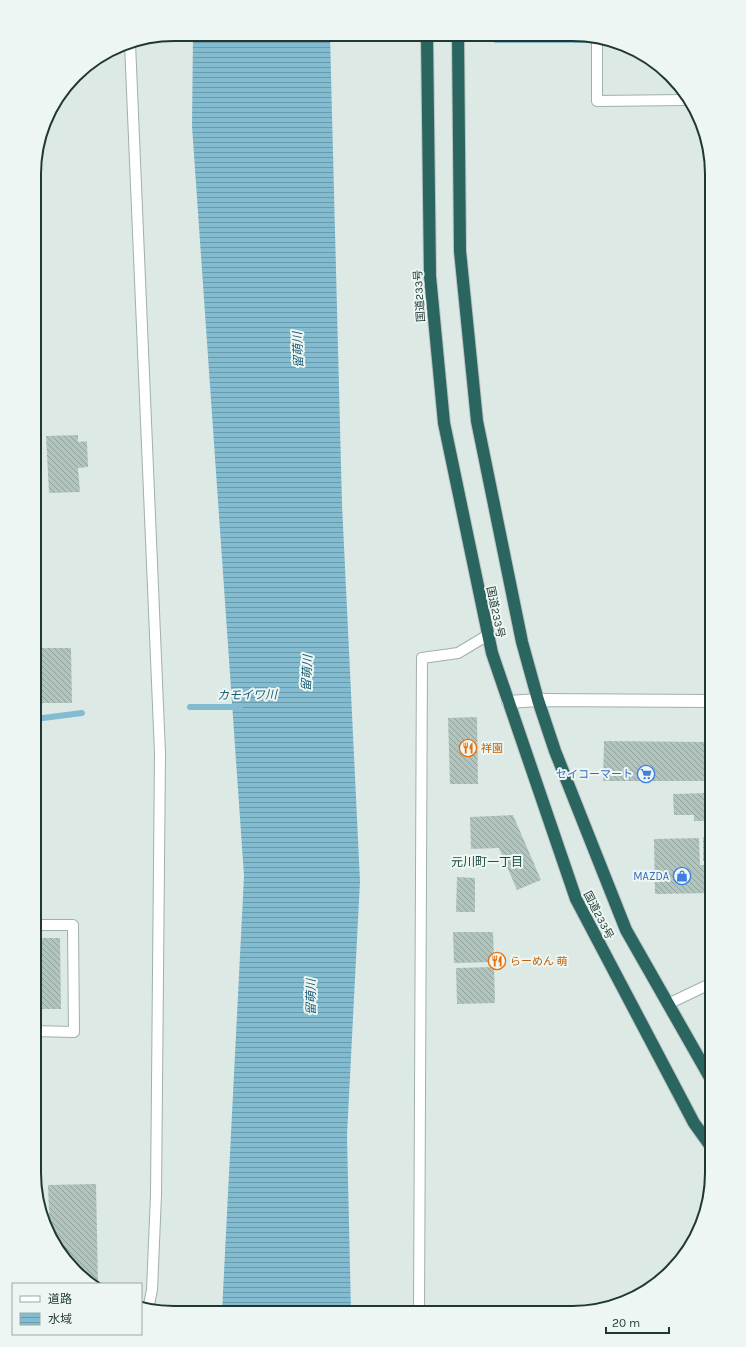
<svg xmlns="http://www.w3.org/2000/svg" width="746" height="1347" font-family="Karla,'Noto Sans JP',sans-serif">
	<style>
		.water { fill: url(#water-rules) }
		.lines { fill: none; stroke-linecap: round; stroke-linejoin: round }
		.stream { stroke: #83bcd0; stroke-width: 6 }
		.building { fill: url(#building-back-hatch) }
		.lane-casing { stroke: #a0b0ac; stroke-width: 12 }
		.street-casing { stroke: #a0b0ac; stroke-width: 14 }
		.highway-casing { stroke: #bcc3c2; stroke-width: 14 }
		.lane { stroke: #fff; stroke-width: 10 }
		.street { stroke: #fff; stroke-width: 12 }
		.highway { stroke: #2a655f; stroke-width: 12 }
		.labels { text-anchor: middle; stroke-width: 4; stroke-linejoin: round; paint-order: stroke }
		.street-label { font-size: 11px; fill: #1f3834; stroke: #edf6f2 }
		.food-label { font-size: 11px; fill: #c56008; stroke: #edf6f2; text-anchor: start }
		.shop-label { font-size: 11px; fill: #366cbe; stroke: #edf6f2; text-anchor: end }
		.water-label { font-size: 12px; font-style: italic; fill: #195b74; stroke: #edf6f2 }
		.neighbourhood-label { font-size: 12px; fill: #1b4a44; stroke: #edf6f2 }
		.rim { fill: none; stroke: #1f3834; stroke-width: 2 }
	</style>
	<defs>
		<pattern id="water-rules" width="6" height="5" patternUnits="userSpaceOnUse"><rect width="6" height="5" fill="#83bcd0"/><path d="M0 2.5h6" fill="none" stroke="#6b9aaa"/></pattern>
		<pattern id="building-back-hatch" width="6" height="6" patternUnits="userSpaceOnUse"><rect width="6" height="6" fill="#b2c4be"/><path d="M-1 5l2 2M0 0l6 6M5-1l2 2" fill="none" stroke="#90a09b"/></pattern>
	</defs>
	<rect width="100%" height="100%" fill="#dde9e5"/>
	<!-- water -->
	<path class="water" d="M193 34 330 35 342 504 360 881 347 1135 351 1312H222L244 876 192 126Z"/>
	<g class="lines">
		<!-- stream -->
		<path class="stream" d="M496 40H606
			M190 707H240
			M35 719 82 713"/>
	</g>
	<!-- building -->
	<path class="building" d="M78 435V442L87 441 88 467 78 468 80 492 49 493 46 436Z
		M35 648H71L72 703H36Z
		M477 717 478 784H450L448 718Z
		M604 741 707 742V781H603Z
		M709 793 710 821H694V815H674L673 794Z
		M513 815 541 880 517 890 499 848 471 849 470 817Z
		M703 837H712V861H703Z
		M699 838 700 865H712V893L655 894 654 839Z
		M457 877 475 878V912H456Z
		M453 932H493L494 962 454 963Z
		M34 938H60L61 1009H34Z
		M494 967 495 1003 457 1004 456 968Z
		M96 1184 98 1284H89L58 1251 50 1235 48 1185Z"/>
	<g class="lines">
		<defs>
			<path id="lane" d="M597 37V101L685 100
				M130 43 160 753 156 1195 152 1290 148 1309
				M668 1004 712 983
				M34 1031 74 1032 73 925H34
				M419 1313 422 658 458 653 488 635"/>
			<path id="street" d="M508 702 538 700 712 701"/>
			<path id="highway" d="M427 36 430 276 444 423 492 653 576 899 694 1123 712 1148
				M458 36 460 251 477 421 522 642 538 700 555 751 626 930 712 1081"/>
		</defs>
		<!-- lane casing -->
		<use href="#lane" class="lane-casing"/>
		<!-- street casing -->
		<use href="#street" class="street-casing"/>
		<!-- highway casing -->
		<use href="#highway" class="highway-casing"/>
		<!-- lane -->
		<use href="#lane" class="lane"/>
		<!-- street -->
		<use href="#street" class="street"/>
		<!-- highway -->
		<use href="#highway" class="highway"/>
	</g>
	<!-- icons -->
	<defs>
		<symbol id="restaurant-ring" viewBox="-11 -11 22 22"><circle r="9.5" fill="#edf6f2" stroke="#e8710a" stroke-width="1.5"/><path d="M-5-6h1v4h1v-4h1v4h1v-4h1v5L-1.5 .5V6h-2V.5L-5-1ZM5-6V6H3V1.5H1.5Q1.5-4 5-6Z" fill="#e8710a"/></symbol>
		<symbol id="supermarket-ring" viewBox="-11 -11 22 22"><circle r="9.5" fill="#edf6f2" stroke="#3f7fe0" stroke-width="1.5"/><path d="M-6-5.5h2.5l.6 2H6L4.5 2H-2.5L-4.4-4H-6ZM-1.5 3.2a1.3 1.3 0 1 0 .1 0ZM3 3.2a1.3 1.3 0 1 0 .1 0Z" fill="#3f7fe0"/></symbol>
		<symbol id="shop-ring" viewBox="-11 -11 22 22"><circle r="9.5" fill="#edf6f2" stroke="#3f7fe0" stroke-width="1.5"/><path d="M-5-2.5h2.3a2.7 3.5 0 0 1 5.4 0H5L5.5 6h-11ZM-1.5-2.5h3a1.5 2.3 0 0 0-3 0Z" fill="#3f7fe0"/></symbol>
	</defs>
	<g fill-rule="evenodd">
		<use href="#restaurant-ring" x="458" y="738" width="20" height="20"/>
		<use href="#supermarket-ring" x="636" y="764" width="20" height="20"/>
		<use href="#shop-ring" x="672" y="866" width="20" height="20"/>
		<use href="#restaurant-ring" x="487" y="951" width="20" height="20"/>
	</g>
	<g class="labels">
		<!-- street labels -->
		<g class="street-label">
			<text transform="translate(419 296) rotate(-94)" y="4">国道233号</text>
			<text transform="translate(496 612) rotate(78)" y="4">国道233号</text>
			<text transform="translate(599 915) rotate(63)" y="4">国道233号</text>
		</g>
		<!-- food labels -->
		<g class="food-label">
			<text x="481" y="752">祥園</text>
			<text x="510" y="965">らーめん 萌</text>
		</g>
		<!-- shop labels -->
		<g class="shop-label">
			<text x="633" y="778">セイコーマート</text>
			<text x="669" y="880">MAZDA</text>
		</g>
		<!-- water labels -->
		<g class="water-label">
			<text transform="translate(298 350) rotate(-92)" y="4">留萌川</text>
			<text transform="translate(307 673) rotate(-87)" y="4">留萌川</text>
			<text transform="translate(247 695) rotate(-1)" y="4">カモイワ川</text>
			<text transform="translate(311 997) rotate(-90)" y="4">留萌川</text>
		</g>
		<!-- neighbourhood labels -->
		<g class="neighbourhood-label">
			<text x="487" y="866">元川町一丁目</text>
		</g>
	</g>
	<!-- crop -->
	<path d="M0 0H746V1347H0ZM174 41H572A133 133 0 0 1 705 174V1173A133 133 0 0 1 572 1306H174A133 133 0 0 1 41 1173V174A133 133 0 0 1 174 41Z" fill="#edf6f2" fill-rule="evenodd"/>
	<path class="rim" d="M174 41H572A133 133 0 0 1 705 174V1173A133 133 0 0 1 572 1306H174A133 133 0 0 1 41 1173V174A133 133 0 0 1 174 41Z"/>
	<!-- legend -->
	<rect x="12" y="1283" width="130" height="52" fill="#edf6f2" stroke="#9baaa6"/>
	<rect x="20" y="1296" width="20" height="6" fill="#ffffff" stroke="#9baaa6"/>
	<text x="48" y="1303" font-size="12" fill="#1f3834">道路</text>
	<rect x="20" y="1313" width="20" height="12" fill="url(#water-rules)" stroke="#9baaa6"/>
	<text x="48" y="1323" font-size="12" fill="#1f3834">水域</text>
	<!-- scale -->
	<path d="M606 1327v6h63v-6" fill="none" stroke="#1f3834" stroke-width="2"/>
	<text x="612" y="1327" font-size="12" fill="#1f3834" stroke="#edf6f2" stroke-width="3" paint-order="stroke">20 m</text>
</svg>
